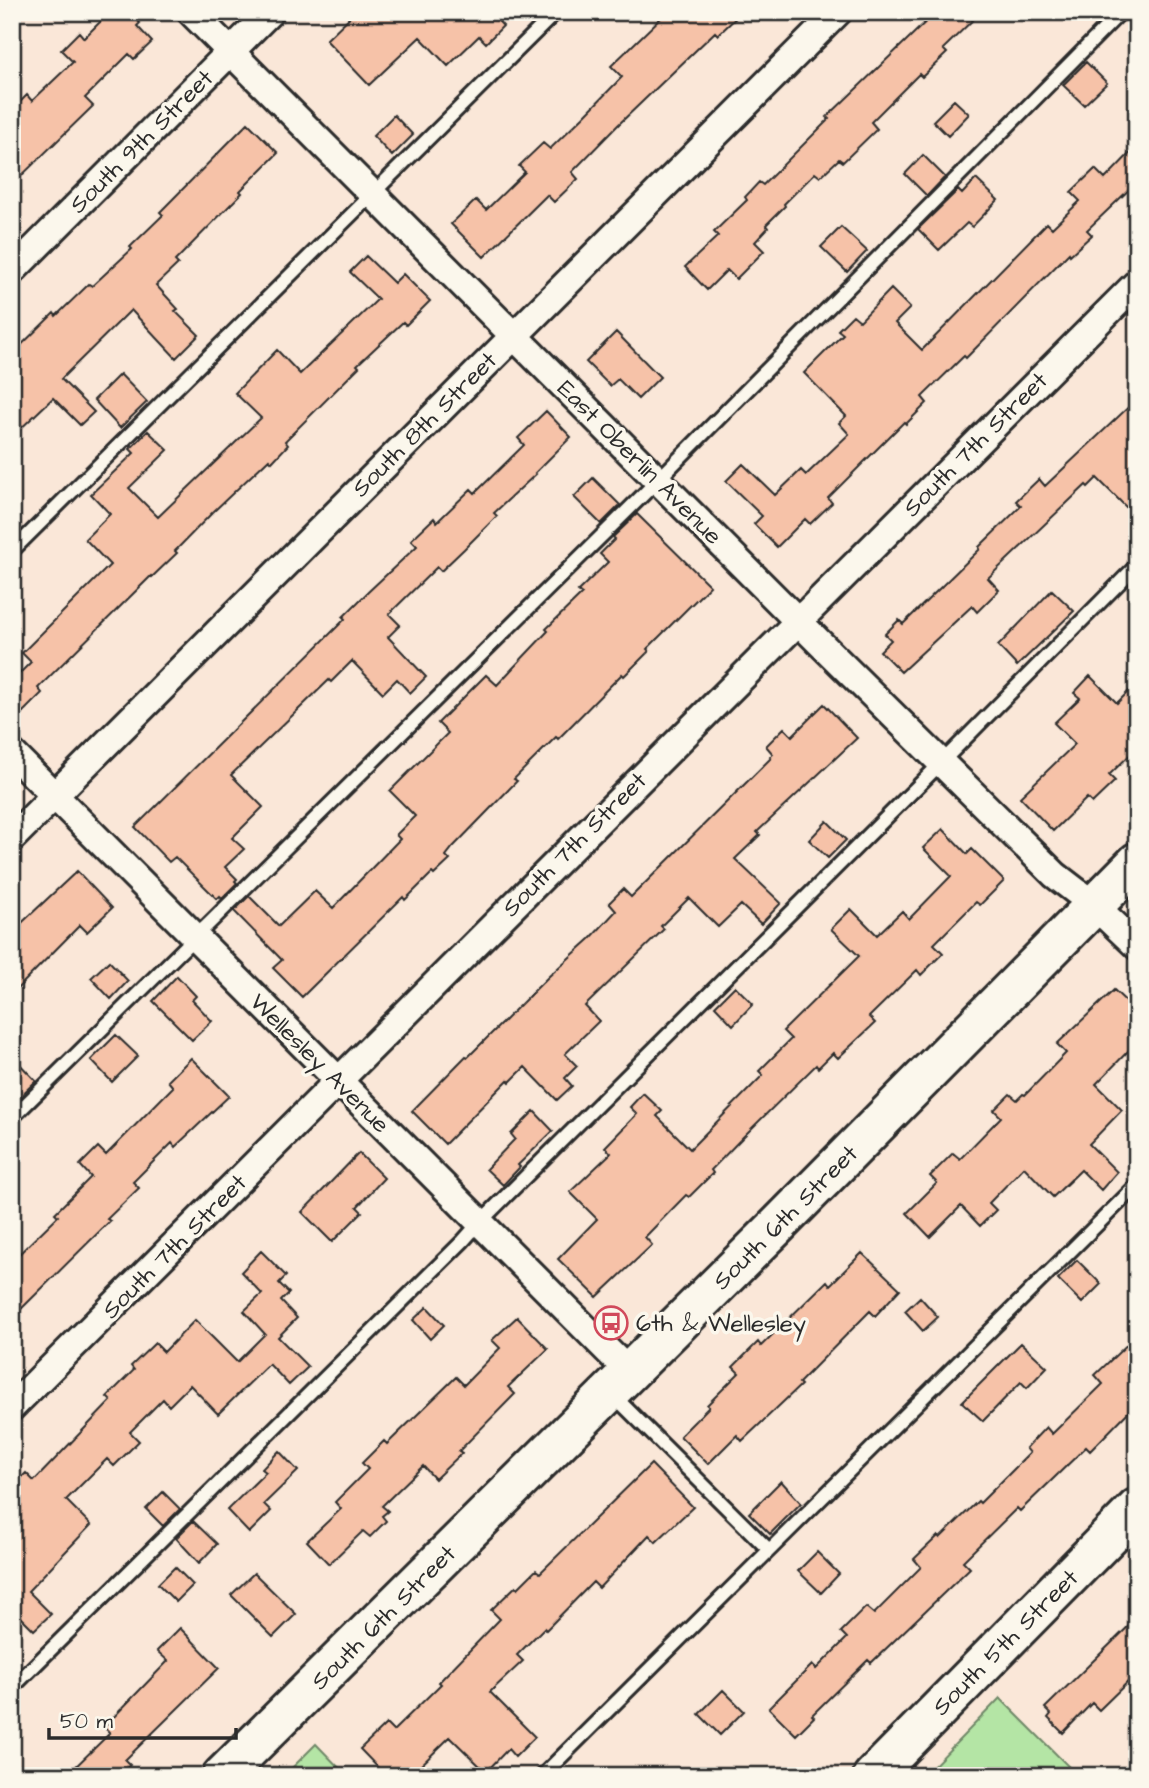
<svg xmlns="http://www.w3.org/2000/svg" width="1149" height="1788" font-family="'Architects Daughter',sans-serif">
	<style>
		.green { fill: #b4e5a5; stroke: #708868; stroke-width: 2 }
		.building { fill: #f6c2a8; stroke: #2b2b2b; stroke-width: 2 }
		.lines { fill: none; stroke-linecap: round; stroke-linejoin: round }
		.service-casing { stroke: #2b2b2b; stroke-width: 18 }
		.minor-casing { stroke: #2b2b2b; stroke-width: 32 }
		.primary-casing { stroke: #2b2b2b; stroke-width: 44 }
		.service { stroke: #fbf7ec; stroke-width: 12 }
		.minor { stroke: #fbf7ec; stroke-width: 26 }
		.primary { stroke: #fbf7ec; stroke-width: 38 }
		.labels { text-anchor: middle; stroke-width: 7; stroke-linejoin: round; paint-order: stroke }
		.street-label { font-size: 24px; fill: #2b2b2b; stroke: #fbf7ec }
		.poi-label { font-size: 24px; fill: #2b2b2b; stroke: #fbf7ec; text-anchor: start }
	</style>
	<rect width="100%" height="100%" fill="#fae7d8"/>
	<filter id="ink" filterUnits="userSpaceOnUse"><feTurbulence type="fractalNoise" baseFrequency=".0143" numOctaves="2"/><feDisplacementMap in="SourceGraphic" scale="14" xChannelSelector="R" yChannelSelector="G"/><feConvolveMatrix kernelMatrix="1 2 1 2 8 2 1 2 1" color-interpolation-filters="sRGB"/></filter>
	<g filter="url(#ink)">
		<!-- green -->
		<path class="green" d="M1000 1698 1078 1776H924Z
			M316 1744 347 1776H284Z"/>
		<!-- building -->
		<path class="building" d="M110 12H129L140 23 137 26 152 42 134 59 129 54 85 98 93 106 12 185V110L27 95 32 101 73 62 61 50 79 32 84 38Z
			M355 12H490L503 26 486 43 479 36 448 66 420 37 369 85 326 40Z
			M667 12H742L718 35 715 32 618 125 572 172 578 179 554 202 547 195 484 257 451 224 476 200 486 210 525 172 519 166 543 143 550 149 583 117 622 77 611 66Z
			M936 12H981L943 49 947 53 922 77 919 74 871 122 877 129 843 162 839 159 820 177 815 173 784 204 785 206 766 225 768 228 755 242 764 251 736 279 727 270 707 290 685 267 718 236 714 232 747 200 745 197 759 182 763 185 829 119 827 117Z
			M1086 62 1107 83 1084 105 1063 85Z
			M954 100 969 114 948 136 933 121Z
			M394 115 413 135 392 156 373 136Z
			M248 123 278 153 240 191 242 193 175 261 178 264 156 285 178 309 175 311 199 335 176 358 131 310 61 379 94 412 80 425 53 398 12 437V354L54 313 56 316 89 284 92 286 132 249 130 247 163 215 160 212Z
			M1137 146V182L1087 230 1092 235 1070 255 1069 253 966 358 964 356 922 397 927 403 906 424 904 422 828 498 832 503 810 524 805 519 777 547 754 524 762 516 726 481 743 464 775 495 801 470 806 475 849 434 839 423 846 416 804 373 843 334 838 330 853 315 860 321 891 289 910 308 895 323 922 350 1047 223 1052 228 1080 201 1071 192 1095 169 1105 179Z
			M923 155 945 177 927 196 905 174Z
			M976 179 998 200 972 227 967 223 939 250 918 229 958 190 962 194Z
			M841 227 867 251 847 272 821 247Z
			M366 256 394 283 403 274 430 301 406 325 403 322 357 365 359 367 285 441 288 445 272 462 269 459 213 512 175 551 177 553 152 577 151 576 38 688 42 693 12 723V681L31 662 22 653 110 565 85 539 110 514 91 494 134 453 130 449 148 431 168 450 129 488 158 517 261 418 235 393 277 350 300 374 378 299 350 272Z
			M616 332 660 377 638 399 618 379 610 386 586 362Z
			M120 374 147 402 120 428 94 400Z
			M1137 399V518L1097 478 1088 487 1086 485 988 578 999 590 977 612 972 606 901 672 880 651 891 640 885 634 899 620 903 624 980 549 979 547 1021 506 1016 501 1039 479 1045 486Z
			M546 411 571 437 535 473 536 474 494 513 497 516 464 549 441 571 437 567 389 614 400 625 388 637 426 677 410 693 397 679 383 693 352 661 331 682 329 680 231 775 263 807 232 838 244 849 225 867 237 879 235 881 237 883 222 898 220 896 217 899 175 857 169 862 135 827 345 619 343 617 368 592 417 546 411 540 434 518 437 522 471 489 475 493 524 445 518 438Z
			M593 478 620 505 601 524 574 497Z
			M637 514 710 586 647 649 649 651 624 676 622 674 558 739 556 737 514 779 517 781 453 847 446 856 450 860 434 875 432 873 405 900 403 897 302 997 273 968 282 960 234 911 249 896 279 926 315 891 333 908 400 839 396 835 415 816 390 791 448 733 438 723 486 675 497 685 548 631 546 629 582 594 578 591 608 562 600 554 615 539 613 537Z
			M1052 590 1074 611 1017 666 998 646Z
			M1090 676 1117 703 1137 683V748L1109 775 1115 781 1092 803 1087 798 1053 831 1020 797 1075 744 1054 723 1080 698 1074 693Z
			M824 704 857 738 757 832 760 835 735 859 781 903 761 924 741 905 718 927 689 898 661 926 664 929 585 1006 599 1021 565 1054 577 1066 565 1078 572 1086 557 1100 525 1067 510 1082 508 1080 445 1144 412 1111 466 1056 468 1057 548 977 590 939 616 911 609 903 623 889 631 897 771 758 770 757 773 754 766 746 784 728 792 736Z
			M827 821 846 840 828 858 809 840Z
			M943 829 967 854 972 849 1004 881 980 905 976 902 934 944 943 953 921 975 917 970 869 1017 875 1023 838 1058 833 1053 818 1068 816 1065 743 1137 711 1170 713 1173 689 1197 686 1195 645 1237 652 1245 597 1297 558 1259 597 1219 570 1192 611 1153 605 1147 637 1114 630 1107 643 1093 662 1111 657 1116 690 1149 763 1075 759 1071 791 1039 783 1031 859 956 831 929 851 909 877 935 902 911 909 919 951 876 923 848Z
			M77 871 112 908 87 932 80 925 12 994V932Z
			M109 961 128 981 111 999 91 978Z
			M177 976 196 996 192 1000 212 1021 192 1040 153 1001Z
			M735 986 753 1004 733 1025 715 1006Z
			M1114 990 1137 1012V1042L1096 1084 1122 1110 1089 1144 1117 1172 1101 1190 1081 1170 1053 1197 1024 1167 989 1203 996 1210 980 1226 961 1206 930 1237 907 1213 937 1183 930 1176 953 1153 960 1159 1001 1117 994 1110 1010 1094 1017 1100 1023 1094 1025 1095 1066 1053 1057 1044Z
			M116 1035 138 1056 112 1082 91 1060Z
			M12 1056 36 1081 12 1104Z
			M191 1058 229 1096 175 1147 172 1143 133 1182 139 1188 107 1219 110 1221 12 1318V1261L58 1216 55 1213 91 1177 80 1165 98 1147 106 1155 173 1087 168 1081Z
			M534 1111 553 1131 518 1165 520 1167 503 1185 486 1169 515 1139 511 1134Z
			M359 1153 384 1178 357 1207 362 1212 332 1242 302 1212Z
			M261 1251 286 1276 279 1283 289 1293 281 1301 297 1318 278 1337 308 1367 289 1385 269 1364 218 1414 190 1385 169 1406 163 1399 130 1432 139 1441 114 1466 107 1459 66 1500 91 1525 28 1591 51 1614 34 1630 12 1608V1487L26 1473 34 1481 111 1401 107 1397 134 1370 131 1366 155 1343 164 1352 195 1320 237 1362 265 1334 244 1311 262 1294 241 1272Z
			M862 1253 900 1289 875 1316 870 1311 799 1383 801 1385 742 1441 737 1435 708 1464 680 1436 709 1407 707 1405 739 1373 733 1367 758 1342 761 1346 827 1281 830 1285Z
			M1077 1260 1101 1284 1082 1303 1058 1279Z
			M920 1297 938 1317 923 1331 905 1311Z
			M427 1307 444 1325 430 1339 413 1320Z
			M517 1317 548 1349 508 1387 515 1394 459 1451 462 1453 435 1479 423 1466 382 1506 388 1511 382 1516 386 1521 370 1537 363 1531 329 1564 307 1541 341 1509 335 1502 368 1469 362 1463 384 1441 387 1444 456 1377 464 1385 500 1348 492 1340Z
			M1137 1335V1403L1090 1451 1086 1447 1020 1511 1017 1508 963 1561 970 1568 871 1663 868 1660 812 1715 814 1717 796 1735 769 1708 812 1665 816 1669 847 1638 841 1632 866 1607 874 1614 921 1567 914 1559 938 1536 940 1538 978 1501 980 1503 1030 1453 1026 1448 1046 1427 1052 1434 1103 1384 1095 1375Z
			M1021 1343 1047 1367 1027 1388 1021 1382 983 1421 962 1402Z
			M279 1451 298 1471 264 1504 271 1511 249 1533 227 1510 266 1472 262 1469Z
			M651 1464 693 1507 656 1542 649 1535 599 1588 593 1582 546 1630 544 1628 517 1655 523 1661 490 1692 535 1737 515 1757 508 1749 486 1772 450 1737 410 1776H386L360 1749 386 1724 393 1731 441 1684 439 1682 500 1619 491 1610 516 1586 518 1588 536 1570 540 1573Z
			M781 1481 801 1503 770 1534 749 1513Z
			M163 1492 180 1509 163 1526 146 1509Z
			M193 1521 217 1544 199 1563 176 1538Z
			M817 1552 839 1574 821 1593 798 1571Z
			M175 1567 193 1585 176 1602 158 1584Z
			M254 1573 296 1614 273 1637 231 1595Z
			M1137 1618V1673L1099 1710 1092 1703 1063 1733 1048 1718 1051 1714 1045 1708Z
			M180 1628 219 1668 125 1760 130 1765 118 1776H66L110 1733 104 1727 168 1661 157 1651Z
			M723 1690 744 1711 720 1735 699 1714Z"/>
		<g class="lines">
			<defs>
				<path id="service" d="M12 551 556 12
					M12 1118 641 497 1121 12
					M612 1394 769 1550
					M12 1688 463 1241 479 1223 924 780 1137 565
					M542 1776 1137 1185"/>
				<path id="minor" d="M191 12 819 642 1055 875 1094 905 1137 946
					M12 271 270 12
					M12 753 629 1372
					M12 838 838 12
					M12 1407 1137 283"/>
				<path id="primary" d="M222 1776 775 1228 1137 862
					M873 1776 1137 1508"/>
			</defs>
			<!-- service casing -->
			<use href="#service" class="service-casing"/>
			<!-- minor casing -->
			<use href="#minor" class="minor-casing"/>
			<!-- primary casing -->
			<use href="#primary" class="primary-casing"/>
			<!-- service -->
			<use href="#service" class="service"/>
			<!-- minor -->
			<use href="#minor" class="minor"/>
			<!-- primary -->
			<use href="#primary" class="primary"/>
		</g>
	</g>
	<!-- icons -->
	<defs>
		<symbol id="bus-ring" viewBox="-11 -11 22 22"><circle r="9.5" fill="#fbf7ec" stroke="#d1495b" stroke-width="1.5"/><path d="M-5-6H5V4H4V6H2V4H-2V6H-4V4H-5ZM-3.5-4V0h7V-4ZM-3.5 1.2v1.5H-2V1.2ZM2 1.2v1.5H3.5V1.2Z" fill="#d1495b"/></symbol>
	</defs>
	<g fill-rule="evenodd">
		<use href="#bus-ring" x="592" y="1304" width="38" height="38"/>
	</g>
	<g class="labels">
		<!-- street labels -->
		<g class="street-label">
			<text transform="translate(141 141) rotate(-45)" y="8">South 9th Street</text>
			<text transform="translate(424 424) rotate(-45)" y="8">South 8th Street</text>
			<text transform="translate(975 444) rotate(-45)" y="8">South 7th Street</text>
			<text transform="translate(640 462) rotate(45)" y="8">East Oberlin Avenue</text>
			<text transform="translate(574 844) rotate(-45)" y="8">South 7th Street</text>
			<text transform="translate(320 1063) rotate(45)" y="8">Wellesley Avenue</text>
			<text transform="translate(785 1217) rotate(-45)" y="8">South 6th Street</text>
			<text transform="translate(174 1246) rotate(-45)" y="8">South 7th Street</text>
			<text transform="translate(383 1617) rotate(-45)" y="8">South 6th Street</text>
			<text transform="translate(1005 1642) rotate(-45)" y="8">South 5th Street</text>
		</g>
		<!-- poi labels -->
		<g class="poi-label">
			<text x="636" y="1331">6th &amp; Wellesley</text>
		</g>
	</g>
	<!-- margin -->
	<rect width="1149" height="1788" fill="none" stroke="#fbf7ec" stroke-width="42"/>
	<rect x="21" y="21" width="1107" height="1746" fill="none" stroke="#2b2b2b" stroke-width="2.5" filter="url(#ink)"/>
	<!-- scale -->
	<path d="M49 1728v10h187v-10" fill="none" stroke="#2b2b2b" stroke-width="3.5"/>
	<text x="60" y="1728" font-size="21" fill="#2b2b2b" stroke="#fbf7ec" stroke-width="5" paint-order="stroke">50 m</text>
</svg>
